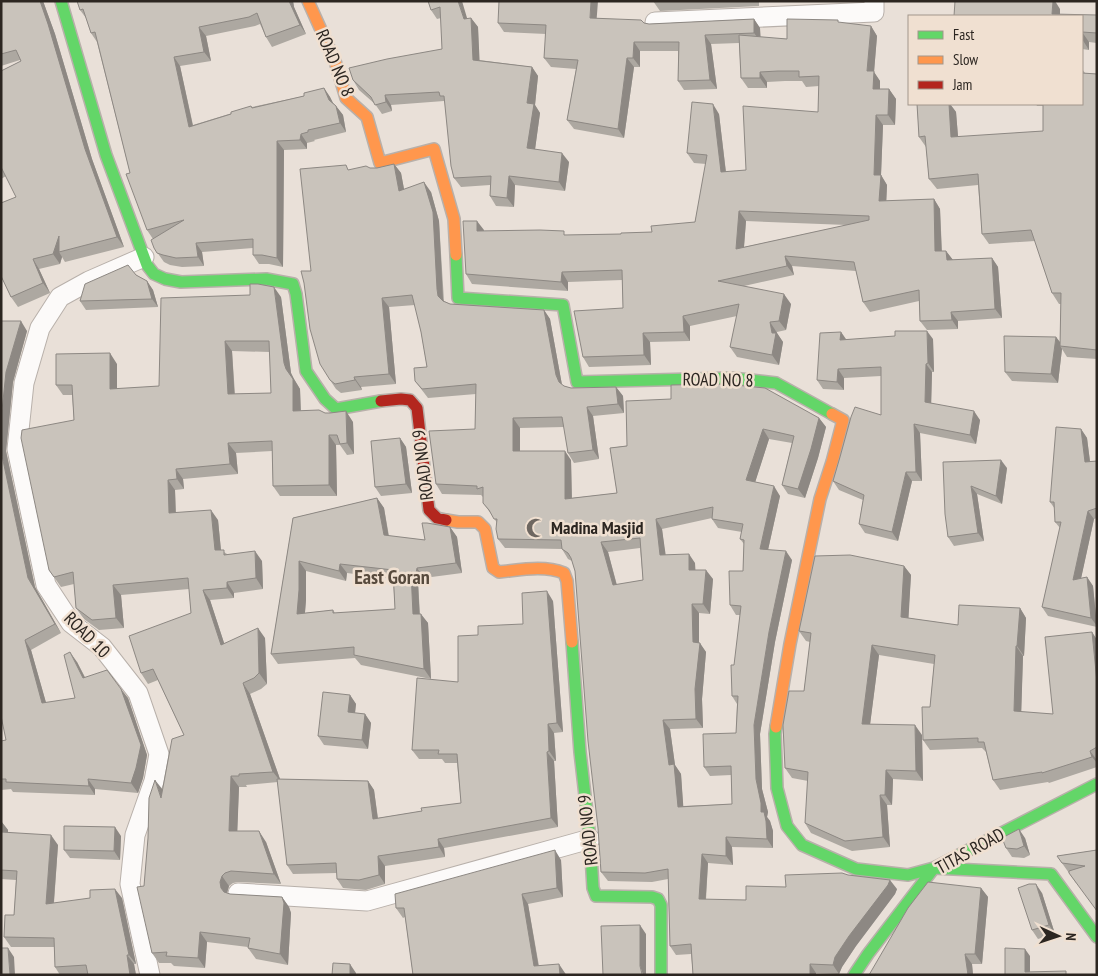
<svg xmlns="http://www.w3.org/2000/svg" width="1098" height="976" font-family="'PT Sans Narrow',sans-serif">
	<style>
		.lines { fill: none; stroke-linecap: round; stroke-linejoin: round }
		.street-casing { stroke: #b8b0aa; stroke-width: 21 }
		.fast-casing { stroke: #b8b0aa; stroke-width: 14 }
		.slow-casing { stroke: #b8b0aa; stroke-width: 14 }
		.jam-casing { stroke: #b8b0aa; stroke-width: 14 }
		.street { stroke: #fcfaf9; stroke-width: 19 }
		.fast { stroke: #63d668; stroke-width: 11 }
		.slow { stroke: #ff974d; stroke-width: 11 }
		.jam { stroke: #b3261e; stroke-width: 11 }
		.wall { fill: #ada8a1; fill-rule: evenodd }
		.shaded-wall { fill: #8d8883 }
		.building { fill: #c9c3bb; stroke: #8d8883; fill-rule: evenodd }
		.labels { text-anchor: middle; stroke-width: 5; stroke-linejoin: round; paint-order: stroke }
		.street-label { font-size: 18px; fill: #2c2621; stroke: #f0e0d1 }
		.poi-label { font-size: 18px; font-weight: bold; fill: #2c2621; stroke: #f0e0d1; text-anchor: start }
		.quarter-label { font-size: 20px; font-weight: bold; fill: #574a3d; stroke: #f0e0d1 }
	</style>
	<rect width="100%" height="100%" fill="#e9e0d8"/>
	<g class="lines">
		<defs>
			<path id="street" d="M655 22 874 12V1
				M144 257 89 281 60 297 40 328 24 383 17 449 46 585 71 623 102 647 138 693 159 754 154 781 135 835 130 884 150 975
				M238 893 367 901 590 839"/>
			<path id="fast" d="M61 1 106 155 147 265 154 274 165 279 181 282 266 279 293 284 296 294 306 371 325 399 336 409 381 401
				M456 255 458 298 563 305 577 382 732 378 776 383 832 414
				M572 642 580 752 590 839 593 888 596 896 652 897 658 899 661 905V975
				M776 727 775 734 777 788 787 826 802 845 856 869 908 875 934 868 1051 874 1097 937
				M854 975 868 954 934 868 1097 784"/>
			<path id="slow" d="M308 1 335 61 346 98 367 117 380 163 434 149 454 219 456 255
				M446 520 458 522H478L485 529 493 568 499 572C520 570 544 565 564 573L567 581 572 642
				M776 727 790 644 820 499 832 462 843 420 832 414"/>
			<path id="jam" d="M381 401 401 399 410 400 417 408 429 510 437 518 446 520"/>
		</defs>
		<!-- street casing -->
		<use href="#street" class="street-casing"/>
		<!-- fast casing -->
		<use href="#fast" class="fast-casing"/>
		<!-- slow casing -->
		<use href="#slow" class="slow-casing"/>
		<!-- jam casing -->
		<use href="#jam" class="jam-casing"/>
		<!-- street -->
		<use href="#street" class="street"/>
		<!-- fast -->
		<use href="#fast" class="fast"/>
		<!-- slow -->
		<use href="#slow" class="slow"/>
		<!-- jam -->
		<use href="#jam" class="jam"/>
	</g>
	<!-- wall -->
	<path class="wall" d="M2 1H43L55 34 92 159 124 247 65 262 62 257 60 264 39 269 50 293 18 307 11 297 3 280H1V203L16 197 6 176 1 179V71L21 61 20 60 1 66V2Z
		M77 1H293L294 7 306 34 272 47 266 37 260 24 255 26 206 36 211 61 180 66 193 125 252 107 304 96 324 88 330 97 333 103 336 106 343 115 346 132 314 140 315 141 307 143V149L284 150 283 267 269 264H259L253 255V248L202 252 204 266 182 267 170 265 164 262 154 248 153 239 147 230 130 173 97 42 91 33 86 18 80 10Z
		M428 1 467 19 471 18 478 27 479 60 532 67 538 76 535 105 540 113 535 149 569 162 565 191 515 185 514 207 496 206 490 196V185L461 187 454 178 445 103 444 101 391 105 392 111 382 114 375 104 359 90 353 80 442 49 441 18 437 19 431 10Z
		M653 1H759V6L660 11Z
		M1060 9V15H1097V43L1089 42V50L1082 49V16H954Z
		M597 18 649 24 754 19 760 28V37L787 39 840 23 871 26 877 36 874 72 880 81V89H889L896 99 895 125H883L881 175 887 185 886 201 934 199 940 209 942 251H946L953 260 992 258 998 267 1002 318 958 321V329L927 330 920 321 919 301 870 312 863 302 856 271 792 266 794 275 744 286 791 304 786 330 777 332V334L783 342 779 365 737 357 730 347 737 316 690 326V341L650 342 651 365 589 367 583 357 623 308 622 280 568 282V291L472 284 466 274 484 230V231L567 235 621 234 652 232 695 222 706 164 694 163 687 153 719 114 726 172 746 170 818 112 819 86 806 87 802 81H785L767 82V88H748L741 78 739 43 711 44 717 89 684 90 678 81V51H640V67H634L624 138 574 129 567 120 576 69 551 67 544 58 546 34 504 32 498 23ZM746 221 847 225 744 247Z
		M1082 69 1085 73 1097 74V359L1067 357 1062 349 1058 383 1012 381 1005 372 1056 337 1060 342 1061 304H1059L1052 293 1035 241 989 244 982 234 978 185 937 189 929 179 926 147 919 137 917 104H950L956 112 958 137 1043 131V106H1037L1036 104H1082Z
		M394 164 401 173 404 189 431 192 439 221 444 301 450 304 544 310 550 319 562 385 564 386 571 388 616 387 623 396 624 413 593 416 599 459 574 463 568 453 564 427 520 428V451L571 460 572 498 617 493 610 448 819 418 826 427 818 458 805 498 788 494 782 485 792 443 769 439 755 482 780 496 768 550 792 560 775 642 760 734 762 789 768 812 767 817 770 821 773 831V848L732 847 733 865 708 863 706 900H746L786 887 897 889 895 894 856 946 842 967 839 974 816 973V975H693L691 954 676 955 670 946 668 879 652 882 608 881 601 872 598 828 575 571 572 561 568 559 562 549 505 548 498 539 497 523 492 515 483 503V497L481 495 442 494 436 484 475 429 476 394 428 398 415 381 427 367 421 332 415 305 389 307 396 384 361 387 362 390 341 393 336 389 330 380 311 271 349 170 377 168ZM712 518V519L718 528 742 532 740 539 744 544 743 571 730 605 736 615H740L732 696 737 704 736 733 704 767 710 776 731 775 732 804 683 806 681 774 675 765 670 729 703 728 702 699 706 652 699 643V613L710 614 713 579 695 570V563L665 555 662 529ZM640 548 643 580 617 585 608 552Z
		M136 275 147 281 153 290 158 307 86 310 80 301Z
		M281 297 291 373 294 379 300 389 301 411 325 413 353 422 354 454 347 455 340 445H336L337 496H280L273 486 272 451 236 453 238 474 183 479 184 489 175 490 176 513 218 520 221 550 227 554 262 561 263 589 234 593V598L210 600 224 643 265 638 267 684 261 689 250 694 280 779 368 781 374 790 378 818 422 811 461 803 457 763H445L442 759H419L412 750 458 682 478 635 523 624 553 601 563 732 554 733 556 761H554L558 827 444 848 445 857 385 866V884L366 890 343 888 337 879V873L293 874 287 865 278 782 246 785 247 787H239L237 831 266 842 281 884 238 882 233 883 229 886 227 893 230 894 282 897 289 907 291 913 288 965 256 959 248 948V947L207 942 205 968 174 966 171 963H159L152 953 144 886 163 790 184 735 158 680 148 684 141 673 191 613 189 589 121 595 124 628 99 630 84 619 76 608 74 584 61 587 49 570 74 420 72 395H63L56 385 117 364V389L159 386ZM232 351 270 352 271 393 235 394Z
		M1 321 27 331 13 382 6 451 35 587 61 633 31 650 46 703 75 698 77 662 85 677 128 698 147 755 143 778 138 793 95 789V795L13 792 11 789 1 790V741L6 740Z
		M841 332 846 339H933L934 372H932L931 403 980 420 976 444 920 433 922 481H912L898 541 865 533 859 524 863 500 839 490 833 481 881 415V376L844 378V390L823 389 817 380Z
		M1081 429 1087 438 1090 461H1097V518L1094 519 1081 578 1087 577 1093 586 1097 627 1048 616 1042 607 1060 528 1055 522V509L1050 502Z
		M400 438 406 447 412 493 381 496 375 487Z
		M943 462 1007 468 1002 504 977 494 984 541 954 546 948 537Z
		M377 498 384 508 389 536 425 540 450 527 457 537 462 573 424 578 423 583 418 582 420 614 428 623 431 679 361 665 355 658 278 664 271 654 293 518ZM306 571 346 581 347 573 393 579 395 609 335 613 333 610 305 613 306 600Z
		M904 566 911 575 908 618 958 625 1020 608 1026 618 1024 656H1023L1021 712 1053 714 1092 632 1097 640V767L1049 783 1048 782 1000 790 993 780 986 752 982 748 930 750 923 740 930 707 934 664 879 655 870 724 922 735 923 781 893 779 892 805H887L890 847 852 851 811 833 805 823 808 781 792 778 785 768 804 691 810 642 806 641 799 631Z
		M350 695 356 704 355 713 365 714 371 723 368 749 324 745 318 736Z
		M1 821 8 830V832L58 845 54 903 122 898 136 964H134L136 975H60L55 967 54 947H11L4 937 14 915 16 880 1 879Z
		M121 836 120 860 70 858 64 850Z
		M1025 838 1030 855 1024 858 1012 857 1006 848Z
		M1097 850 1076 883 1057 856Z
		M561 860 563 897 528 904 539 966 565 973 566 975H413L405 917 403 918 396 908Z
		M981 888 988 897 982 964H972L973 975H869Z
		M1042 893 1055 934 1038 939 1032 930Z"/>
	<!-- shaded-wall -->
	<path class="shaded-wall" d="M40 1H43L55 34 92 159 124 247 117 237 85 149Z
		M289 1H293L294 7 306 34 300 25Z
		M458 1H462L470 28 464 19Z
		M591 1H598L596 27 590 18Z
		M1053 1H1055L1060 9V16L1052 14Z
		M471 18 478 27 480 69 473 60Z
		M754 19 760 28 761 42 754 33Z
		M871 26 877 36 874 72 880 81V99L873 89 867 71Z
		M199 27 206 36 211 61 204 52Z
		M1082 32 1089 42V50L1082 39Z
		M705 35 711 44 717 89 710 80Z
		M634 42 640 51V67L633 58Z
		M174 57 180 66 195 136 189 127Z
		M627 58 634 67 624 138 618 129Z
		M532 67 538 76 535 105 540 113 534 157 527 148V103Z
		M760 72 767 82V88L760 78Z
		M324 88 330 97 336 109 329 100Z
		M889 89 896 99 895 125 888 115Z
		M385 95 391 105 392 111 386 102Z
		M713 104 719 114 727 182 721 172Z
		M949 104H950L956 112 959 148 951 137Z
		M336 106 343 115 346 132 340 123Z
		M876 115 883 125 881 175 887 185 886 210 879 201 874 175Z
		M301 134 307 143V149L300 140Z
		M277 141 284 150 283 267 277 258Z
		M562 153 569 162 565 191 559 182Z
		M394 164 401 173 406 200 399 191Z
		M509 176 515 185 514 207 507 198Z
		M424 182 431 192 439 221 443 299 445 305 438 296 437 289Z
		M934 199 940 209 942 261 935 251Z
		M739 211 746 221 743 259 736 249Z
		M477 221 484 230V241L477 231Z
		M59 236V252L62 257 60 264 53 254Z
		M196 243 202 252 204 266 198 257Z
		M946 251 953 260H947Z
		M785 256 792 266 794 275 787 266Z
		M992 258 998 267 1002 318 995 309Z
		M33 259 39 269 50 293 43 283Z
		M562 272 568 282V291L561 282Z
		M147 281 153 290 158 307 152 299Z
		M274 287 281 297 291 373 294 379 300 389 301 421 293 411 286 369 284 363Z
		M784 294 791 304 786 330 779 321Z
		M382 298 389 307 396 384 389 374Z
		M544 310 550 319 562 385 559 382 556 375Z
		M951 312 958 321V329L952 320Z
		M683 316 690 326V341L684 332Z
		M21 321 27 331 13 382 6 451 35 587 61 633 55 624 28 578 1 451V420L6 372Z
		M770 322 783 342 779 365 772 355V333Z
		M927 331 933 339 934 372 928 363Z
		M841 332 847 341 840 340Z
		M643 333 650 342 651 365 644 355Z
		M1056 337 1062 345 1060 346 1062 349 1058 383 1051 374Z
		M225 341 232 351 235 404 228 394Z
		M110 353 117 364V400L110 389Z
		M926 364 932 372 931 411 925 402Z
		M838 369 844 378V390L837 382Z
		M354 377 361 387 362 390 355 380Z
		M616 387 623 396 624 413 618 404Z
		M587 407 593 416 599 459 593 450Z
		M346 411 353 422 354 454 347 443Z
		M974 411 980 420 976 444 970 435Z
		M513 418 520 428V460L513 451Z
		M819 418 826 427 818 458 805 498 798 489Z
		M914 424 920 433 922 481 916 472Z
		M763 429 769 439 753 489 746 480Z
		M1081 429 1087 438 1091 470 1085 462Z
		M329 435 336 445 337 496 329 485Z
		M400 438 406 447 412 493 406 484Z
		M228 443 236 453 238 474 230 464Z
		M565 451 571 460 572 508 565 499Z
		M1001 460 1007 468 1002 504 996 496Z
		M176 469 183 479 184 489 177 479Z
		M906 472 912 481 898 541 892 532Z
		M168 480 175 490 176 524 169 513Z
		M774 486 780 496 766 559 760 549Z
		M971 486 977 494 984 541 978 533Z
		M377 498 384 508 390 545 384 535Z
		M211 510 218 520 222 561 215 550Z
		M1088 511 1094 519 1079 588 1073 580Z
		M656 519 662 529 667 564 660 555Z
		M450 527 457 537 462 573 456 563Z
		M601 542 608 552 619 594 613 585Z
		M255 551 262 561 263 589 256 578Z
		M786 551 792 560 775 642 760 734 762 789 768 812 767 817 770 821 773 831V848L767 839 761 812 756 779 754 725 769 632Z
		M689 554 695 563 696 579 689 570Z
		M299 561 306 571V600L304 623 297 614Z
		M340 564 347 573 346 581 339 571Z
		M904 566 911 575 908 627 901 617Z
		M417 568 424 578 423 583 416 573Z
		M706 570 713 579 710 614 703 604Z
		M411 572 418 582 420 624 413 614Z
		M1087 577 1093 586 1097 626 1091 618Z
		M227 582 234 593V598L227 588Z
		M113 585 121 595 124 628 116 618Z
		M203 590 210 600 228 655 221 645Z
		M547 591 553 601 563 732 557 723Z
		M692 604 699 613V650L700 643 706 652 702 699 703 728 696 719 693 642Z
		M1020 608 1026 618 1024 656 1017 646Z
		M421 614 428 623 431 679 424 669Z
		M258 628 265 638 267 684 259 673Z
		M1092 632 1097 640V682Z
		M25 640 31 650 49 713 42 703Z
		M872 645 879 655 869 733 862 724Z
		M1016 646 1023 656 1021 721 1014 711Z
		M70 652 77 662 90 688 83 678Z
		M243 683 250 694 281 782 273 772Z
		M121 689 128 698 147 755 143 778 138 793 131 783Z
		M350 695 356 704 354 721 348 712Z
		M365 714 371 723 368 749 362 740Z
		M663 720 670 729 675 765 681 774 684 816 678 807 669 765Z
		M548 724 554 733 556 761 549 751Z
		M915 725 922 735 923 781 916 771Z
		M1090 751 1097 760V763L1092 757Z
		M547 752 554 761 558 827 551 818Z
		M886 770 893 779 892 805 885 795Z
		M231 776 239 787 237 841 229 831Z
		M88 779 95 789V795L89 786Z
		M155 780 163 790 161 798Z
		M368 781 374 790 379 828 373 819Z
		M880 795 887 805 890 847 883 837Z
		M1 821 8 830V842L1 833Z
		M115 827 121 836 120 860 114 851Z
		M1019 829 1025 838 1030 855 1024 846Z
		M259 831 266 842 281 884 274 874Z
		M51 835 58 845 53 913 46 904Z
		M726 837 732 847 733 865 726 856Z
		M438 839 444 848 445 857 439 847Z
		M555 850 561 860 563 897 557 888Z
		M702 854 708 863 705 909 699 899Z
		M378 856 385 866V884L379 875Z
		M222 876 229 886 227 893 228 898 221 888 220 882Z
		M890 880 897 889 895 894 856 946 842 967 839 974 833 965 835 957 849 936Z
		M1036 884 1042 893 1055 934 1049 925Z
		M981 888 988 897 982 964 975 954Z
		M115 889 122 898 136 964 129 955Z
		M522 894 528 904 540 975 534 966Z
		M282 897 289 907 291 913 288 965 280 954Z
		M640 925 646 934V975H643L640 966Z
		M200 932 207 942 205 968 198 958Z
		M8 948 14 957 15 975H10Z
		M1025 949 1030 956V975L1025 972Z
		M965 954 972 964 973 975H968Z
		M127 955 134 964 136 975H130Z
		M350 964 356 973V975H350Z
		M559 964 565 973 566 975H560Z
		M810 964 816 973V975H810Z"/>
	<!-- building -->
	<path class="building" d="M2 1H40L48 24 85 149 117 237 59 252V236L53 254 33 259 43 283 11 297 1 276V203L16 197 1 167V71L21 61 16 50 1 54V2Z
		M77 1H289L300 25 266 37 257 13 249 17 199 27 204 52 174 57 189 127 231 114V112L251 106 252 108 304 96V93L324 88 329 100 336 106 340 123 308 130V132L301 134 300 140 277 141V258L262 255H253V239L196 243 198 257 176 258 163 255 157 253 154 248 151 240 184 220 147 230 126 174 130 173 95 32 91 33 83 9 80 10Z
		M428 1H458L464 19 471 18 473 60 532 67 527 103 534 104 527 148 562 153 559 182 509 176 507 198 490 196 491 176 454 178 451 166 444 96H440L439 92 385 95 386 102 375 105 371 97 353 80 349 68 387 59 442 49 440 7 431 10Z
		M499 1H591L590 18 641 20 644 23 649 24 754 19V33L705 35 710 80 678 81 679 42H634L633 58H627L618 129 567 120 578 60 544 58 546 25 498 23Z
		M955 1H1053L1052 14 1097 15V33L1082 32V37V16H954Z
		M787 19 838 20V22L871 26 867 71H874L873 89H889L888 115H876L874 175H881L879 201 934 199 935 251H946L947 260 992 258 995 309 951 312 952 320 920 321 919 290 863 302 854 262 785 256 787 266 718 281 784 294 779 321 770 322 772 333H776L772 355 730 347 739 304 683 316 684 332 643 333 644 355 583 357 574 311 623 308 622 270 562 272 561 282 466 274 463 221H477V231L540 230 564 231V235L621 234V233L652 232 651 226 695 222 707 155 687 153 692 102 713 104 721 172 746 170 743 106 818 112 819 76 799 77V71H778L760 72V78H741L739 35 787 39ZM739 211 869 216V220L736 249Z
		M1082 73 1097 74V350L1060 346 1061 293H1052L1031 230 982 234 978 174 929 179 925 136 919 137 917 104H949L951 137 1043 131V104H1082Z
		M394 164 399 191 424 182 433 212 437 289 438 296 443 301 450 304 544 310 556 375 559 382 564 386 571 388 616 387 618 404 587 407 593 450 568 453 562 417 513 418V451H565V499L617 493 610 448 627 446 626 401 671 399V385L725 384 765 388 819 418 811 449 798 489 782 485 794 436 763 429 746 480 774 486 760 549 786 551 769 632 754 725 756 779 761 803V812H764L766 821 767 839 726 837V856L702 854 699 899 746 900V886L786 887 785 875 842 873 848 875 890 880 888 885 849 936 835 957 833 965 810 964V975H693L691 944 670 946 668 869 645 873 601 872 598 828 588 741 575 571 571 558 568 553 562 549 561 540 498 539 496 529 497 519H494L489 510 483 503V487L477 489V486L436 484 429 431 475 429 476 384 422 389 415 381 414 368 427 367 421 332 412 295 382 298 389 374 354 377 355 380 335 384 330 380 320 364 310 329 304 283 301 271H311L300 169 346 165 348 170 366 166 370 168H377ZM713 507 712 519 743 524 740 539 744 540 743 571H729L730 605 741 606 734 665H731L732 696H738L736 733 703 734 704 767 731 766 732 804 678 807 674 764 669 765 663 720 696 719 695 689 700 643 693 642 692 604H703L706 570H689V554L660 555 656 519ZM640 538 643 580 613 585 601 542Z
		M128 265 136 275 147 281 152 299 80 301 85 284Z
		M250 284H258L274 287 284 363 286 369 293 379V411L319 410 325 413H330L346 411 347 443 340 444 337 435H329V485L273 486 272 441 228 443 230 464 176 469 177 479 168 480 169 513 211 510 215 550H224V555L255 551 256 578 227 582V588L203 590 221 645 258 628 259 673 254 678 243 683 273 772 239 774V776H231L229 831H259L274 874 231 871 225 873 222 876 220 882 221 888 224 892 230 894 282 897 284 903 280 954 248 948 250 938 200 932 198 958 166 956 167 952 152 953 137 887 144 886 148 838 149 798 155 780 161 798 172 739 184 735 153 669 141 673 129 636 191 613 188 578 113 585 116 618 92 620 76 608 73 572 54 577 49 570 21 438 22 430 74 420 72 385H56V354L110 353V389L159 386 161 298 250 295ZM225 341H269L271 393 228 394Z
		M1 321H21L6 372 1 420Z
		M895 331H927L928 363 926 364 925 402 974 411 970 435 914 424 916 472H906L892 532 859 524 864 495 833 481 840 457 851 417 855 407 881 415V367L838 369 837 382 817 380 820 333 841 332 840 340 895 336Z
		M1004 336 1056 337 1051 374 1005 372Z
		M1056 427 1081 429 1085 462 1097 461V508L1088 511 1073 580 1087 577 1091 618 1042 607 1061 522H1055L1054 502H1050Z
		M400 438 406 484 375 487 371 441Z
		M1 451 28 578 55 624 25 640 42 703 75 698 64 655 70 652 83 678 107 670 121 689 141 745 136 768 131 783 88 779 89 786 6 782V779H1V741L6 740 1 716Z
		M1001 460 996 496 971 486 978 533 948 537 945 514 943 462Z
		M377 498 384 535 425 540 422 523H427L450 527 456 563 417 568 416 573 411 572 413 614H421L424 669 354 655V647L271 654 293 518ZM299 561 339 571 340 564 393 570 395 609 333 613V610L297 614 299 590Z
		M850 555 904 566 901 617 958 625 959 605 1020 608 1017 646H1016L1014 711 1053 714 1045 637 1092 632 1097 682V747L1090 751 1092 757 1042 773V772L993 780 984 742H978V738L923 740 922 707H930L935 655 872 645 862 724 915 725 916 771 886 770 885 795H880L883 837 845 841 805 823 808 772 785 768 783 725 789 691H804L811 633 799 631 815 556Z
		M547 591 557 723 548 724 549 751 547 752 551 818 438 839 439 847 378 856 379 875 359 880 337 879 336 863 287 865 277 779 368 781 373 819 422 811 421 808 461 803 457 754H438L439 750H412L417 678 458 682V636L478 635V626L523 624 522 593Z
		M323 692 350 695 348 712 365 714 362 740 318 736Z
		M64 826 115 827 114 851 64 850Z
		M1019 829 1024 846 1017 849 1006 848 1002 838Z
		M1 832 51 835 46 904 90 898V890L115 889 129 955H127L130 975H88L86 965 55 967 54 938 4 937 5 915H14L17 871 1 870Z
		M555 850 557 888 522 894 534 966 559 964 560 975H413L404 908H396L395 894Z
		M1097 850V911L1069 873V871L1085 866 1062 863 1057 856Z
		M928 882 981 888 975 954H965L968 975H869L908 908Z
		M1029 884H1036L1049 925 1032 930 1018 888Z
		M640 925V966L642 974 643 975H603L601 926Z
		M1 948H8L10 975H1Z
		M1005 948 1025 949V972L1066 971V975H1005Z
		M333 963 350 964V975H332Z"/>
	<!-- icons -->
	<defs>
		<symbol id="mosque-bare" viewBox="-9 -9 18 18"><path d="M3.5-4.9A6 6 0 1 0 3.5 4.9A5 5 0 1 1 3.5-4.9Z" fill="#6e6761" stroke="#f0e0d1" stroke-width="2.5" paint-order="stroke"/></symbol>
	</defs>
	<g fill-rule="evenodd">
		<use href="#mosque-bare" x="522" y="514" width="28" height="28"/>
	</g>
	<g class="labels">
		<!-- street labels -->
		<g class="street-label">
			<text transform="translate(335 63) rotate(67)" y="6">ROAD NO 8</text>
			<text transform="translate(718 380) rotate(1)" y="6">ROAD NO 8</text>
			<text transform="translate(423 465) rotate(-97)" y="6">ROAD NO 9</text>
			<text transform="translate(87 635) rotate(45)" y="6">ROAD 10</text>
			<text transform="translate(588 830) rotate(-96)" y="6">ROAD NO 9</text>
			<text transform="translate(970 851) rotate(-29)" y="6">TITAS ROAD</text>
		</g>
		<!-- poi labels -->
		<g class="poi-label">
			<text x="551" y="534">Madina Masjid</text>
		</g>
		<!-- quarter labels -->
		<g class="quarter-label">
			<text x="392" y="584">East Goran</text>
		</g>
	</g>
	<!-- border -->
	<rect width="1098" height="976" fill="none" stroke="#2c2621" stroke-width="5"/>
	<!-- legend -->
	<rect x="908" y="15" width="175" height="90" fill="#f0e0d1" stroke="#a2968b"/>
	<rect x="918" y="31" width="25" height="8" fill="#63d668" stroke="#a2968b"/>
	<text x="953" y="40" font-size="15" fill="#2c2621">Fast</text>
	<rect x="918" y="56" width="25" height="8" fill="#ff974d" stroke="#a2968b"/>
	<text x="953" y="65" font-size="15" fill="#2c2621">Slow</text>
	<rect x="918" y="81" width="25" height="8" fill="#b3261e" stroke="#a2968b"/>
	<text x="953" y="90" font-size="15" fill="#2c2621">Jam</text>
	<!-- north arrow -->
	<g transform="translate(1058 936) rotate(93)" stroke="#f0e0d1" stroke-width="4" paint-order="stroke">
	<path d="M0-4L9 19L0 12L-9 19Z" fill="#2c2621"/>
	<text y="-8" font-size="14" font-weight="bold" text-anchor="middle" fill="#2c2621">N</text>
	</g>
</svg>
